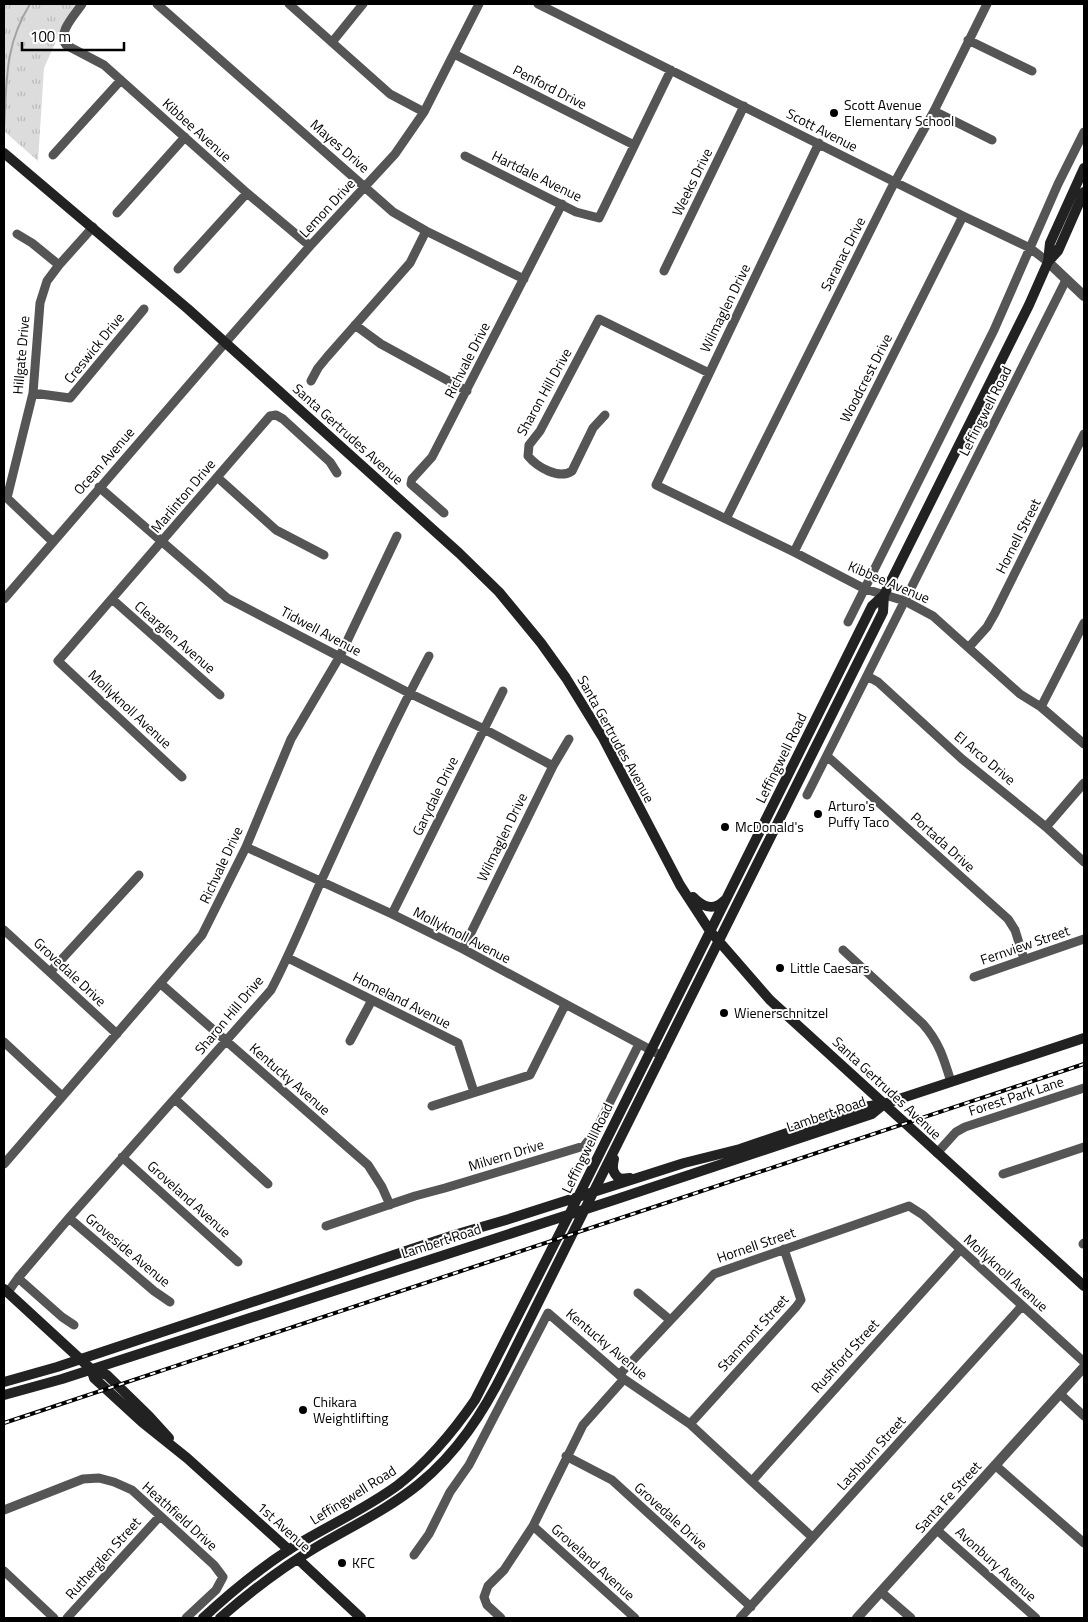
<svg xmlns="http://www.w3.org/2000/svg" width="1088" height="1622" font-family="'Titillium Web',sans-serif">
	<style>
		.park { fill: url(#park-tufts) }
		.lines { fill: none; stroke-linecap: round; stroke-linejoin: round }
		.stream { stroke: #a3a3a3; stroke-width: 2 }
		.minor { stroke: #555; stroke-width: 9 }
		.tertiary { stroke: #555; stroke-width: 10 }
		.secondary { stroke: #222; stroke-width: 10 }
		.rail-casing { stroke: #000; stroke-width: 4 }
		.rail { stroke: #fff; stroke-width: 2; stroke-dasharray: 5.5; stroke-linecap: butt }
		.poi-dot { fill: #000; stroke: #fff; stroke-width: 2 }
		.labels { text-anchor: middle; stroke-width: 4; stroke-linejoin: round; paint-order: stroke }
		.street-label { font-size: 14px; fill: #000; stroke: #fff }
		.poi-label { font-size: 14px; fill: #000; stroke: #fff; text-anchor: start }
	</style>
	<defs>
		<pattern id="park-tufts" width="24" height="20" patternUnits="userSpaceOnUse" patternTransform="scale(1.25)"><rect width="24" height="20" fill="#dcdcdc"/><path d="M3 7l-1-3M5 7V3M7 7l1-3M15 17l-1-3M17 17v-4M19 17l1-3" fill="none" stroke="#bbb"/></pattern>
	</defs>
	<rect width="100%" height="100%" fill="#fff"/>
	<!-- park -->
	<path class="park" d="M4 4H79L60 32 44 68 38 161 4 131Z"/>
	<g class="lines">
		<!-- stream -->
		<path class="stream" d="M4 129C7 82 4 46 30 4"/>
		<!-- minor -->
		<path class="minor" d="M82 4C75 15 57 32 66 45L104 65 247 193 310 246
			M157 4 393 212 426 231 524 279
			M289 4 390 94 424 112
			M538 4 963 216 1030 248 1048 262
			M968 40 1032 71
			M333 41 363 4
			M454 54 634 145
			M934 111 992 140
			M819 143 656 485 794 552 865 589 905 601 933 616 1020 694 1041 707 1084 744
			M53 155 121 80
			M465 156 576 212 599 218 671 70
			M117 213 185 137
			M17 234 32 243 59 265
			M178 269 247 193
			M664 271 744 106
			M355 325 381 344 467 391
			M311 381 318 368 327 357 410 263 426 231
			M33 393 70 398 144 309
			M605 415 593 428 572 471C559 480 537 467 528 456L529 445 540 431 599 319 709 373
			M217 477 276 530 324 555
			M99 487 227 598 409 693 484 729 553 766
			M444 513 411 484 412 479 432 457 562 204
			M726 519 891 189 934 111 987 4
			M52 541 7 498 33 393 40 303 47 281 59 265 93 227
			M794 552 963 216
			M4 599 225 343 310 246 395 154 424 112 479 4
			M112 599 220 695
			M848 622 994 330 1058 184 1084 132
			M969 647 987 627 995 613 1084 434
			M867 676 878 682 962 759 1046 827 1084 862
			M1041 707 1084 623
			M827 756 1008 919 1015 930 1024 959
			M182 777 58 661 270 416 276 415 283 419 330 462 337 473
			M807 795 1066 280
			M1046 827 1084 783
			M246 847 392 914 463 949 662 1056
			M392 914 503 691
			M4 930 117 1034
			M463 949 553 766 569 739
			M843 950 923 1024C939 1042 944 1059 951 1082
			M288 958 458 1043 474 1092
			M50 972 139 875
			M974 977 1084 939
			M161 984 368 1165 382 1187 390 1205
			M350 1041 372 1000
			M4 1042 62 1096
			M175 1099 268 1184
			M432 1106 530 1075 565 1005
			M937 1153 956 1132 965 1127 1084 1088
			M122 1157 238 1262
			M4 1164 202 935 246 847 291 739 340 656 397 536
			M1003 1174 1084 1147
			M69 1218 154 1291 170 1302
			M326 1226 415 1196 445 1188 584 1146 595 1132 639 1044
			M1083 1244 1084 1243
			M18 1278 62 1317 74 1325
			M8 1292 18 1278 69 1218 271 990C290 954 305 917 322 879 356 805 390 729 429 656
			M638 1293 670 1320
			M619 1375 714 1274 909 1206 923 1215 1084 1362
			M1060 1394 1084 1416
			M690 1424 796 1307 801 1300 784 1249
			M566 1456 612 1480 751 1607
			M995 1465 1084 1543
			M752 1481 960 1250
			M4 1510 83 1479 99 1478 114 1482 132 1490 214 1565 223 1577 216 1590 186 1618
			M533 1526 635 1618
			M937 1530 1036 1618
			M414 1555 429 1534 450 1492 469 1465 548 1313 624 1379 690 1424 812 1537
			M4 1571 54 1618
			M881 1592 911 1618
			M67 1618 160 1516
			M501 1618 487 1605 484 1597 488 1586 504 1570 533 1526 583 1425 624 1379
			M740 1618 1022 1306"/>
		<!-- tertiary -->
		<path class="tertiary" d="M1048 262 1084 296
			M857 1618 1084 1367"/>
		<!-- secondary -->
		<path class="secondary" d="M4 153 188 309 459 553 499 592 541 643 566 678 603 738 680 885 710 931 770 1000 1084 1286
			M1048 262 1058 251 1084 192
			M693 897C703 907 713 912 725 900
			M614 1159C612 1168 612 1173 620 1179L630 1178
			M4 1289 91 1369 107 1375 149 1416 169 1438
			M91 1369 94 1378 142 1422 187 1458 289 1550
			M4 1382 57 1367 454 1235 509 1219 684 1163 740 1149 863 1107 884 1104 1084 1038
			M4 1395 62 1379 614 1200 872 1114 883 1105
			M298 1559 361 1618
			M203 1618C230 1593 259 1569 290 1549 325 1527 364 1510 398 1485 429 1461 453 1432 475 1400L570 1213 872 606 884 595 1029 305 1048 262 1050 243 1084 168
			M220 1618C250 1592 281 1568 315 1548 350 1527 387 1510 419 1484 457 1453 483 1413 505 1369L883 612 884 595"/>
		<defs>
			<path id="rail" d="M4 1423 1084 1064"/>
		</defs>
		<!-- rail casing -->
		<use href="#rail" class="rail-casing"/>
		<!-- rail -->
		<use href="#rail" class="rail"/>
	</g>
	<!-- markers -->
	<g class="poi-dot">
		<circle cx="834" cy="113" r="5"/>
		<circle cx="818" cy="814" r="5"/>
		<circle cx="725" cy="827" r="5"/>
		<circle cx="780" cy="968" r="5"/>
		<circle cx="724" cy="1013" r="5"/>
		<circle cx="303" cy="1410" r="5"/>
		<circle cx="342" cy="1563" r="5"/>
	</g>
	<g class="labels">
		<!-- street labels -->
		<g class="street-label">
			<text transform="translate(550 87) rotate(27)" y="5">Penford Drive</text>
			<text transform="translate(197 130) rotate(42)" y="5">Kibbee Avenue</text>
			<text transform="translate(822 130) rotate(27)" y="5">Scott Avenue</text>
			<text transform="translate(340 146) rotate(41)" y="5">Mayes Drive</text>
			<text transform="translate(537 176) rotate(26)" y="5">Hartdale Avenue</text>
			<text transform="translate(692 182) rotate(-64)" y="5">Weeks Drive</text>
			<text transform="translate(327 208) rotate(-47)" y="5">Lemon Drive</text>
			<text transform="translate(843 254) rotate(-63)" y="5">Saranac Drive</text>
			<text transform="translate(725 308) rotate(-64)" y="5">Wilmaglen Drive</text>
			<text transform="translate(94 348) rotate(-51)" y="5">Creswick Drive</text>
			<text transform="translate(21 355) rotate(-85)" y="5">Hillgate Drive</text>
			<text transform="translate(467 360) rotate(-63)" y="5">Richvale Drive</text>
			<text transform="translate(866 378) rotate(-63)" y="5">Woodcrest Drive</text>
			<text transform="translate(544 392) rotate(-61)" y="5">Sharon Hill Drive</text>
			<text transform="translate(985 411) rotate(-63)" y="5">Leffingwell Road</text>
			<text transform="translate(348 434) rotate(42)" y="5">Santa Gertrudes Avenue</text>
			<text transform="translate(104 461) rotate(-49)" y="5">Ocean Avenue</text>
			<text transform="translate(183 496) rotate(-50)" y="5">Marlinton Drive</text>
			<text transform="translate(1018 536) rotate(-63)" y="5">Hornell Street</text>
			<text transform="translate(889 582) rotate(23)" y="5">Kibbee Avenue</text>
			<text transform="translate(321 631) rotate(28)" y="5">Tidwell Avenue</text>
			<text transform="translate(175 637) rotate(41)" y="5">Clearglen Avenue</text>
			<text transform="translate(130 709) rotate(43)" y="5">Mollyknoll Avenue</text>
			<text transform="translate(616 739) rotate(61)" y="5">Santa Gertrudes Avenue</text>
			<text transform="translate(781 758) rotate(-64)" y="5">Leffingwell Road</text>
			<text transform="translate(985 758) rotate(40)" y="5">El Arco Drive</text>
			<text transform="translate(435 796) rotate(-64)" y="5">Garydale Drive</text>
			<text transform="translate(502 837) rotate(-64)" y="5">Wilmaglen Drive</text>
			<text transform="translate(943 842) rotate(42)" y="5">Portada Drive</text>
			<text transform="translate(221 865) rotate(-65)" y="5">Richvale Drive</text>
			<text transform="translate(462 935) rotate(27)" y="5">Mollyknoll Avenue</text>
			<text transform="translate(1025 945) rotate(-19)" y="5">Fernview Street</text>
			<text transform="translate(70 972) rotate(43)" y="5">Grovedale Drive</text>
			<text transform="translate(402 1000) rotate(27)" y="5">Homeland Avenue</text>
			<text transform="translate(229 1015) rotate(-50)" y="5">Sharon Hill Drive</text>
			<text transform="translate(290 1079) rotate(41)" y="5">Kentucky Avenue</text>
			<text transform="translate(887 1088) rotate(43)" y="5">Santa Gertrudes Avenue</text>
			<text transform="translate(1016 1096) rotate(-18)" y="5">Forest Park Lane</text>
			<text transform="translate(826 1114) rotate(-19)" y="5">Lambert Road</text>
			<text transform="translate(587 1148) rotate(-64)" y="5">Leffingwell Road</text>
			<text transform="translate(506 1155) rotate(-17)" y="5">Milvern Drive</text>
			<text transform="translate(189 1199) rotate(42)" y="5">Groveland Avenue</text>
			<text transform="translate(441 1241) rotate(-18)" y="5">Lambert Road</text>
			<text transform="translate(756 1245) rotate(-19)" y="5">Hornell Street</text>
			<text transform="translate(128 1250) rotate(40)" y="5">Groveside Avenue</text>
			<text transform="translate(1006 1273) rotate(42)" y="5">Mollyknoll Avenue</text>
			<text transform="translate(753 1333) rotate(-48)" y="5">Stanmont Street</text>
			<text transform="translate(607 1344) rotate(40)" y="5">Kentucky Avenue</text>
			<text transform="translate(845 1356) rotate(-48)" y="5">Rushford Street</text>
			<text transform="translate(871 1453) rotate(-48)" y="5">Lashburn Street</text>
			<text transform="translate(353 1495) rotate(-32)" y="5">Leffingwell Road</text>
			<text transform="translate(948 1497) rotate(-48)" y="5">Santa Fe Street</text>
			<text transform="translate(180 1516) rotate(42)" y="5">Heathfield Drive</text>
			<text transform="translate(671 1516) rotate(42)" y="5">Grovedale Drive</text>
			<text transform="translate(284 1527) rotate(42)" y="5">1st Avenue</text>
			<text transform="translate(103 1558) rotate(-48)" y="5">Rutherglen Street</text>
			<text transform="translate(593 1562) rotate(42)" y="5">Groveland Avenue</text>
			<text transform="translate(996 1564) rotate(42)" y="5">Avonbury Avenue</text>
		</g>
		<!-- poi labels -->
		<g class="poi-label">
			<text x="844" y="110">Scott Avenue<tspan x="844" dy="16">Elementary School</tspan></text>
			<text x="828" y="811">Arturo's<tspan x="828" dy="16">Puffy Taco</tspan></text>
			<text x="735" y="832">McDonald's</text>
			<text x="790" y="973">Little Caesars</text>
			<text x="734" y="1018">Wienerschnitzel</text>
			<text x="313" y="1407">Chikara<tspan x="313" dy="16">Weightlifting</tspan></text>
			<text x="352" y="1568">KFC</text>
		</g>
	</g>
	<!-- border -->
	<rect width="1088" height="1622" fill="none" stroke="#000000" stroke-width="10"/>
	<!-- scale -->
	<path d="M22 42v8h102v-8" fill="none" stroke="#000000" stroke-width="2.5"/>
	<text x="30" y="42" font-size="15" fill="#000000" stroke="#ffffff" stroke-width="4" paint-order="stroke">100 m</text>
</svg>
